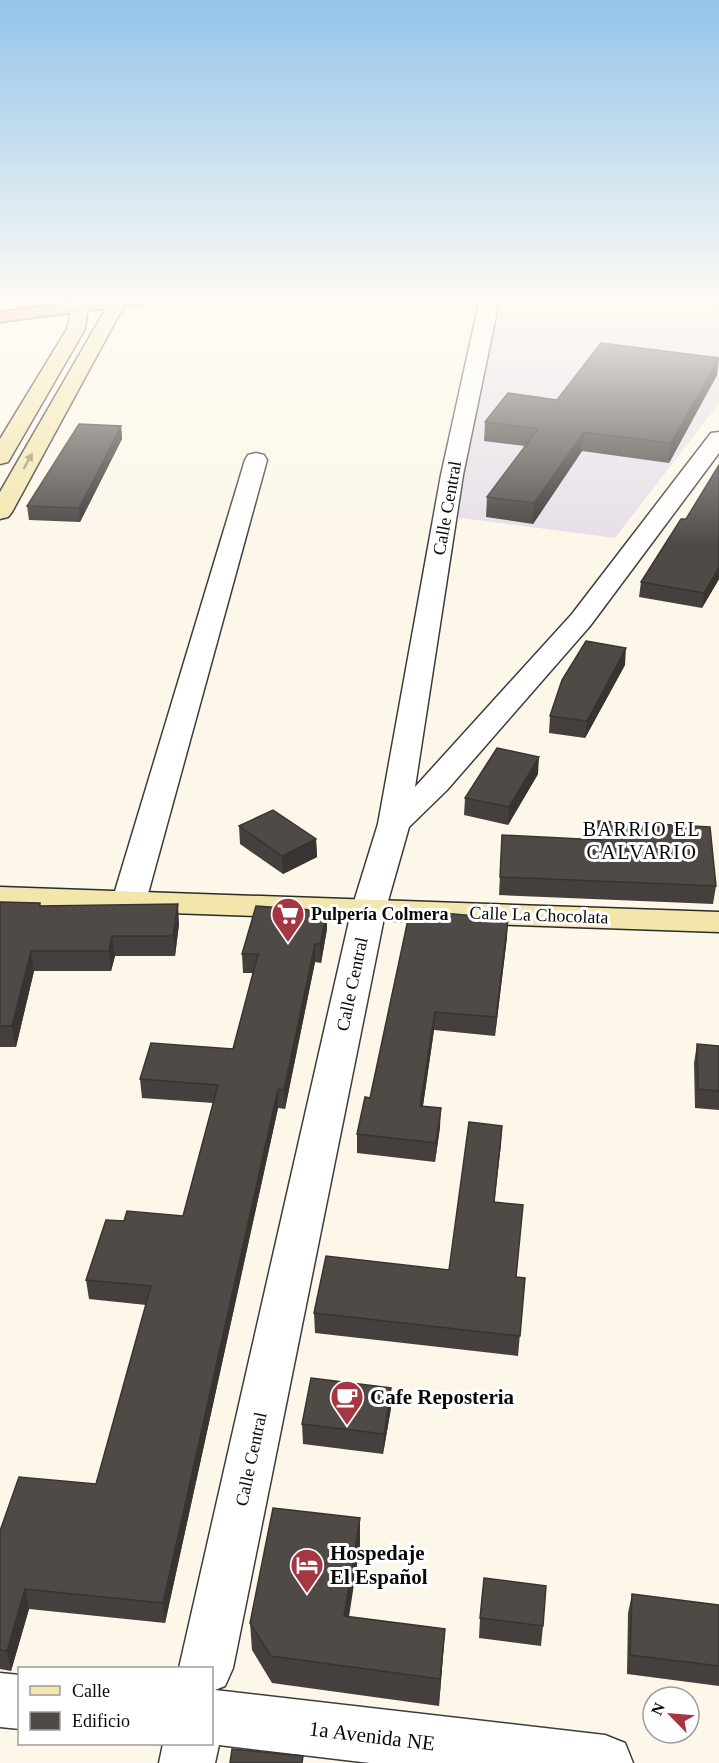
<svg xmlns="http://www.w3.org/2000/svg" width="719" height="1763" font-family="Georgia,serif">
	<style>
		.industrial { fill: #e6dee8 }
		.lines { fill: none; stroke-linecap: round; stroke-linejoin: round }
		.street-casing { stroke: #3c3c3c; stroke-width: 3 }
		.secondary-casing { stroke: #2b2b2b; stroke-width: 3 }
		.highway-casing { stroke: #1a1a1a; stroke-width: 3 }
		.street { fill: #fff; fill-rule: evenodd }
		.secondary { fill: #f3e6ac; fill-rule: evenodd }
		.highway { fill: #e09363; fill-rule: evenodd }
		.wall { fill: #45403d }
		.shaded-wall { fill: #383432 }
		.building { fill: #504a47; stroke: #383432; stroke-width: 1.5 }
		.oneway { fill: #958e6b }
		.labels { text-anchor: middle; stroke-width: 6; stroke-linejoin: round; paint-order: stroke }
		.street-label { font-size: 18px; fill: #090909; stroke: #fff }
		.poi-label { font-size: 18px; font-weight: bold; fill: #090909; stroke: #fff; text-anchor: start }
		.neighbourhood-label { font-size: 20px; letter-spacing: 1.5px; fill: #090909; stroke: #fff }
		.near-poi-label { font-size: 21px; font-weight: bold; fill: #090909; stroke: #fff; text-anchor: start }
		.near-street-label { font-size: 21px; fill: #090909; stroke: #fff }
	</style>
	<rect width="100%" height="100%" fill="#fcf7e9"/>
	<!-- industrial -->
	<path class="industrial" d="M494 298H719V403L615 538 454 517Z"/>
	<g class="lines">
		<defs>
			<path id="street" d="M480 298H498L497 311 463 475 415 787 572 614 711 433 719 432V453L590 626 447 790 409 827 386 908 233 1668 225 1686 215 1690 605 1735 625 1743 633 1763H370L219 1745 215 1763H159L163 1744H212V1668H179L352 908 378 824 441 475Z
				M256 453 264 455 267 460 146 901 141 908 129 911 117 908 112 901 245 460 248 455Z
				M0 1673 20 1675V1729L0 1727Z"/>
			<path id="secondary" d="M112 298H123L126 302 12 512 8 517 0 519V492Z
				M79 302 85 303 88 307 85 329 11 457 8 462 0 464V439L67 329 73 303Z
				M0 887 719 912V932L0 907Z"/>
			<path id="highway" d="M106 298H155L152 302 146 303 0 322V312Z"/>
		</defs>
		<!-- street casing -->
		<use href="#street" class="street-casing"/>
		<!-- secondary casing -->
		<use href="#secondary" class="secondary-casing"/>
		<!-- highway casing -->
		<use href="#highway" class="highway-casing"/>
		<!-- street -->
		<use href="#street" class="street"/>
		<!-- secondary -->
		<use href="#secondary" class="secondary"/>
		<!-- highway -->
		<use href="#highway" class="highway"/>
	</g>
	<!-- wall -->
	<path class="wall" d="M717 375 669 463 582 451 533 524 486 517 487 497 525 446 484 441 485 422 557 400Z
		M121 426 122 439 80 522 29 520 27 506Z
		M719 579 702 608 639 597 641 582Z
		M625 665 585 738 549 733 550 716Z
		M538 774 508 825 464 815 465 798Z
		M598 821 716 886 713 904 499 895 502 835 596 840Z
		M239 826 316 839 317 857 283 874 240 844Z
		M0 902 40 903 41 906 179 924 175 956H115L111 971H34L16 1047H0Z
		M410 910 507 937 495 1036 434 1030 423 1106 440 1127 435 1162 357 1153V1134L370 1098Z
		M327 911V929L321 963 315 962 285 1109 278 1108 165 1623 29 1609 11 1671 0 1669V1531L96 1484 146 1305 89 1299 86 1280 124 1221 183 1216 213 1103 142 1098 140 1079 233 1049 253 973H243L242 954Z
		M697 1044 719 1046V1110L695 1108 694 1063Z
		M502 1126 494 1202 517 1277 525 1278 518 1356 315 1333 314 1313 449 1270Z
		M391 1408 383 1454 303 1444 302 1424Z
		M360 1545 349 1617 445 1629 439 1706 272 1683 252 1650 250 1623Z
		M632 1594 719 1605V1686L627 1674 628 1613Z
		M480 1618 543 1626 541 1646 479 1638Z"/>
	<!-- shaded-wall -->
	<path class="shaded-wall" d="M719 358 717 375 669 463 671 443Z
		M121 426 122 439 80 522 79 508Z
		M584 432 582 451 533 524 534 503Z
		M719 567V579L702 608 704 593Z
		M626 648 625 665 585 738 587 721Z
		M539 757 538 774 508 825 509 807Z
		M316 839 317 857 283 874 282 856Z
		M178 904 179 924 175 956 173 936Z
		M327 911V929L321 963 320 944Z
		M508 919 507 937 495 1036 496 1017Z
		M112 936 115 956 111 971 109 951Z
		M315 944V962L285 1109 284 1090Z
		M31 951 34 971 16 1047 12 1026Z
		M435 1012 434 1030 420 1125V1106Z
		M278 1089V1108L165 1623 163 1603Z
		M441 1108 440 1127 435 1162 436 1143Z
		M502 1126 501 1145 492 1221Z
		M391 1388V1408L383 1454 384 1434Z
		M360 1518V1545L344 1643V1616Z
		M25 1589 29 1609 11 1671 7 1651Z
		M445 1629 443 1656 439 1706 440 1679Z"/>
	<!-- building -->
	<path class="building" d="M601 343 719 358 671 443 584 432 534 503 487 497 538 429 485 422 508 393 557 400Z
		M79 424 121 426 79 508 27 506Z
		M719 465V567L704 593 641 582 681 519H686Z
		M586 641 626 648 587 721 550 716 562 680Z
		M497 748 539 757 509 807 465 798Z
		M273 810 316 839 282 856 239 826Z
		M598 821 710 827 716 886 500 877 502 835 601 840Z
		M0 902 40 903 39 906 178 904 173 936H112L109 951H31L12 1026H0Z
		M256 906 327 911 320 944H315L284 1090 278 1089 163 1603 25 1589 7 1651 0 1650V1531L19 1477 96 1484 151 1286 86 1280 106 1220 124 1221 127 1211 183 1216 218 1085 140 1079 151 1043 233 1049 258 954H242Z
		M410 910 508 919 496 1017 435 1012 420 1106 441 1108 436 1143 357 1134 365 1097 370 1098Z
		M697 1044 719 1046V1091L698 1089Z
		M469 1122 502 1126 494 1202 523 1205 516 1277 525 1278 520 1336 314 1313 326 1256 449 1270Z
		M311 1378 391 1388 384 1434 302 1424Z
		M273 1508 360 1518 344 1616 445 1629 440 1679 271 1656 250 1623Z
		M484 1578 546 1586 543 1626 480 1618Z
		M632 1594 719 1605V1666L630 1655Z
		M232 1749 303 1756 302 1763H230Z"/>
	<!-- one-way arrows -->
	<defs><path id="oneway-solid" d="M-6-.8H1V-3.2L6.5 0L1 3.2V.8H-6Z" transform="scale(1.5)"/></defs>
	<use class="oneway" href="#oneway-solid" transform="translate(28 461) rotate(-61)"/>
	<!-- sky -->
	<linearGradient id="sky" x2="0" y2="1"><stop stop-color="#93c4ea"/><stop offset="0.55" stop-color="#fefbf5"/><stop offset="1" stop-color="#fefbf5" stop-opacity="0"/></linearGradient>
	<rect width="719" height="545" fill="url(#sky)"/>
	<!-- icons -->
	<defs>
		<symbol id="supermarket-pin" viewBox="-11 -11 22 30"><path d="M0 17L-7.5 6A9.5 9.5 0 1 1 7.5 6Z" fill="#a53644" stroke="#fff"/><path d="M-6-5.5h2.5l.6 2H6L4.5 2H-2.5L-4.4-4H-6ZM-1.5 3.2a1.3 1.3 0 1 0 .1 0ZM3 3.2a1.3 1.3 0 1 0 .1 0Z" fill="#fff"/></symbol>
		<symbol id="cafe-pin" viewBox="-11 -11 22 30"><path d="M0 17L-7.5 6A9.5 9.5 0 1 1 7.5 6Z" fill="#a53644" stroke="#fff"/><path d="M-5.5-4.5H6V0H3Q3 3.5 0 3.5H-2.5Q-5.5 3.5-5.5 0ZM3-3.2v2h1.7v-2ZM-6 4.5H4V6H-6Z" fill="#fff"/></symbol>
		<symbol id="hotel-pin" viewBox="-11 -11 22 30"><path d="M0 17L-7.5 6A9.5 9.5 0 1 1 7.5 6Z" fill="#a53644" stroke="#fff"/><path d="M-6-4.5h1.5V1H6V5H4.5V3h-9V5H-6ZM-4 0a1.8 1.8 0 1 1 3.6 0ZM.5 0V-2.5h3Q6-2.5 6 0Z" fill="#fff"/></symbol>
	</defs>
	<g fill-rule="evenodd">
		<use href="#supermarket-pin" x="269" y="895" width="38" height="52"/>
		<use href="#cafe-pin" x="328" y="1378" width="38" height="52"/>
		<use href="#hotel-pin" x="288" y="1546" width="38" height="52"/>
	</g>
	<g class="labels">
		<!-- street labels -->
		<g class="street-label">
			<text transform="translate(447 508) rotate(-80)" y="6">Calle Central</text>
			<text transform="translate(539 915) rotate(2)" y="6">Calle La Chocolata</text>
			<text transform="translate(352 984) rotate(-78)" y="6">Calle Central</text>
			<text transform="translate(251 1459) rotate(-78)" y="6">Calle Central</text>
		</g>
		<!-- poi labels -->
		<g class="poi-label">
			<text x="311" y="920">Pulpería Colmera</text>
		</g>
		<!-- neighbourhood labels -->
		<g class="neighbourhood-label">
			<text x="642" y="836">BARRIO EL<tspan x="642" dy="23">CALVARIO</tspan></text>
		</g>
		<!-- near-poi labels -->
		<g class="near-poi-label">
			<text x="370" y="1404">Cafe Reposteria</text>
			<text x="330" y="1560">Hospedaje<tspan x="330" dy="24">El Español</tspan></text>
		</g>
		<!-- near-street labels -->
		<g class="near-street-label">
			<text transform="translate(372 1736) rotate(7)" y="7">1a Avenida NE</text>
		</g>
	</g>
	<!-- legend -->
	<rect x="18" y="1667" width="195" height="78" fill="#ffffff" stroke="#9d9d9d" stroke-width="1.5"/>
	<rect x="30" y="1686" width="30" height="9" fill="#f3e6ac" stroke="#9d9d9d" stroke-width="1.5"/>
	<text x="72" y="1697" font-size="18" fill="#090909">Calle</text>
	<rect x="30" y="1712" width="30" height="18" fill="#504a47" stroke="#9d9d9d" stroke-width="1.5"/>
	<text x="72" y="1727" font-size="18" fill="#090909">Edificio</text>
	<!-- north arrow -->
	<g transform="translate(671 1715) rotate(295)"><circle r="28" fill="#ffffff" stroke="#9d9d9d" stroke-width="1.5"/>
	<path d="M0-4.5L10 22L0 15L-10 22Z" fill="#a53644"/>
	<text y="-9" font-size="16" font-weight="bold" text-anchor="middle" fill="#090909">N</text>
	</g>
</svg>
